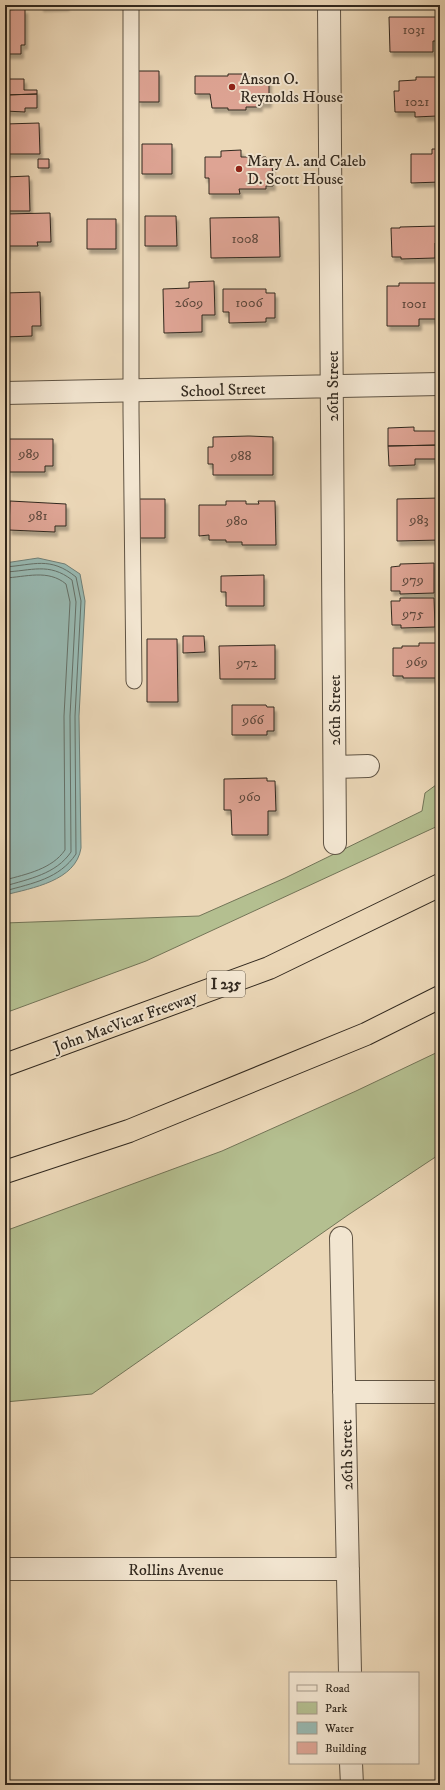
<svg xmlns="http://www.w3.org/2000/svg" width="445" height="1790" font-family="'IM FELL DW Pica',serif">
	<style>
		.green { fill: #b4bf90; stroke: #727457 }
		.water { fill: #98b9b2; stroke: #6f7f77 }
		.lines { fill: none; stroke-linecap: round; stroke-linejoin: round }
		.shore { stroke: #647068; stroke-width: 1 }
		.building { fill: #dea494; stroke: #31281e; filter: url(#shadow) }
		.lane-casing { stroke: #605444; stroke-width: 17 }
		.street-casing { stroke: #605444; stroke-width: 24 }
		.highway-casing { stroke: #31281e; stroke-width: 24 }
		.lane { stroke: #f2e5d0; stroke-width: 15 }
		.street { stroke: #f2e5d0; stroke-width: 22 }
		.highway { stroke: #ebd7b7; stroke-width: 22 }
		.poi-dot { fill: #8f2418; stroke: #f2e5d0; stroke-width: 1.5 }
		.labels { text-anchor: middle; stroke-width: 4; stroke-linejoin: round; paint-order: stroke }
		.number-label { font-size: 14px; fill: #5c473c }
		.shield { fill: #f2e5d0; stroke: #6b6153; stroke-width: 1 }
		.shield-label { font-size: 15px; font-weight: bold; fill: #31281e }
		.poi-label { font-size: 16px; fill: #31281e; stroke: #f2e5d0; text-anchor: start }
		.street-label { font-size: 16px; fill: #31281e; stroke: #f2e5d0 }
	</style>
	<defs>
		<filter id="shadow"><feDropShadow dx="2.5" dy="4.5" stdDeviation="1" flood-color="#0004"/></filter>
	</defs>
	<rect width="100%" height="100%" fill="#ebd7b7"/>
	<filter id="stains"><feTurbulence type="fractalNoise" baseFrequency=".005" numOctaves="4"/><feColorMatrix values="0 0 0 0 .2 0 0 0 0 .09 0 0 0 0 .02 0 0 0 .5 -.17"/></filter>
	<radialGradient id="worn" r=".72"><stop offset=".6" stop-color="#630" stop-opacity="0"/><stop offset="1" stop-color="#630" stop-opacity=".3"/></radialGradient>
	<!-- green -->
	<path class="green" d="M440 782V825L146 961 5 1013V923L199 916 285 878 422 811 425 793Z
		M440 1051V1154L348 1215 92 1394 5 1402V1231L222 1151 356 1091Z"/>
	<!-- water -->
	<path class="water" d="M38 558 65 564 80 574 85 601 79 716 81 848C76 881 32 888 5 895V563Z"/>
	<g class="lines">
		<!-- shore -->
		<path class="shore" d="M5 567C34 565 50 556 76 577L81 601 75 716 76 854C59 879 33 883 5 891
			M5 572C31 571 49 562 72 580L76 602 70 716 71 852C56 874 29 879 5 886
			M5 578C26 577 48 569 66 584L70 602 64 716 65 850C52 869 27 874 5 880"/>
	</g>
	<!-- building -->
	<path class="building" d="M41 5H67V6L41 7Z
		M25 9V45H21V54H5V10Z
		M389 17H439L440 41H433V52H390Z
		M138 71H159V102H138Z
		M228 74H245V77H260V80H269V103H260V107H246V110H228V108H212L210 94H195V76H228Z
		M416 77H440V111H437V116L415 117V112H395L394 91H399V81L416 80Z
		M5 79H24V90H37V94L5 95Z
		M37 94V108H25V112L5 111V95Z
		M39 123 40 154H5V124Z
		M142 144H172V174H142Z
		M432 149H440V182L411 183V154H432Z
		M241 150V157H266V161H272L273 186H266V189H239L240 194H209V178H205V157H221V151Z
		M38 159H49V168H38Z
		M29 176 30 211H5V177Z
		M50 213 51 242H37L38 246H7V254H5V214Z
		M145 216H176L177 246H145Z
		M279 217 280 257 211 258 210 218Z
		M87 219H116V249H87Z
		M439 226V243H435V258L401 259V257H392L391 228H400V227Z
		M214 281 215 315H202V332L164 333 163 289 189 288V282Z
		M399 283H440V319H419V326H387V286H399Z
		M223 289H266V293H275V318H266V322L229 323V312H223Z
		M40 292 41 326H32V336L5 337V293Z
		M414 427V431H440V445L388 446V428Z
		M249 436 273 437V475H213V464H208V447H213V437Z
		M8 439H53V466H45V472H9V467H5V440Z
		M440 445V459H415V465L389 466 388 446Z
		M440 498V540L397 541V499Z
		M138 499H165V538H138Z
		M10 501 66 504V526H55V532L9 530Z
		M226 501H246V504H259L258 501H275L276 545H242V542H226V540H209V535L199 536V505H226Z
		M434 563V593L400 594V591H391V567L400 566V564Z
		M264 575V606H226V592H221V576Z
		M400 598H434L435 627 401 628V625H392L391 601H400Z
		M183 636H204L205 652 183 653Z
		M147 639H177L178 702H147Z
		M419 643H440V678H403V676H393V648H402V646H419Z
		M275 645V679H220L219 646Z
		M232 705H266L267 707H274V731H267V735H232Z
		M267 778V781H275L276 811H268V835H232L231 810H224V779Z"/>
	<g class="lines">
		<defs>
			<path id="lane" d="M131 5V411L134 681"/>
			<path id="street" d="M329 5 335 843
				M5 393 440 384
				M335 767 368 766
				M341 1238 350 1673
				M344 1392H440
				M5 1569H348
				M351 1763 352 1785"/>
			<path id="highway" d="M5 1065 269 968 440 885
				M5 1172 129 1131 366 1034 440 997"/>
		</defs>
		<!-- lane casing -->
		<use href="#lane" class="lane-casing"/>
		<!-- street casing -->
		<use href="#street" class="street-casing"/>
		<!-- highway casing -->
		<use href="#highway" class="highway-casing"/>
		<!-- lane -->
		<use href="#lane" class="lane"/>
		<!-- street -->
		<use href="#street" class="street"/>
		<!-- highway -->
		<use href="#highway" class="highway"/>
	</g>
	<!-- markers -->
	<g class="poi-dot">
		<circle cx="232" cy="87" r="4"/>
		<circle cx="239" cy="169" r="4"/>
	</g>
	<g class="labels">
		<!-- number labels -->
		<g class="number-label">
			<text x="414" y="34">1031</text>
			<text x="417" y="106">1021</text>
			<text x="245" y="243">1008</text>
			<text x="189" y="307">2609</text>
			<text x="249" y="307">1006</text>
			<text x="414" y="308">1001</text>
			<text x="29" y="458">989</text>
			<text x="241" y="460">988</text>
			<text x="38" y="520">981</text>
			<text x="419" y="524">983</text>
			<text x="237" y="525">980</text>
			<text x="413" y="584">979</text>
			<text x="413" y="618">975</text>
			<text x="417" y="666">969</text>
			<text x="247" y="667">972</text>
			<text x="253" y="724">966</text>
			<text x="250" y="801">960</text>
		</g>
		<!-- shield labels -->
		<rect class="shield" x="207" y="971" width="38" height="26" rx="3"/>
		<g class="shield-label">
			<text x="226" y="989">I 235</text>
		</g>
		<!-- poi labels -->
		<g class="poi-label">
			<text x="240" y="84">Anson O.<tspan x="240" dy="18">Reynolds House</tspan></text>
			<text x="247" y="166">Mary A. and Caleb<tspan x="247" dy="18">D. Scott House</tspan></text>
		</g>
		<!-- street labels -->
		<g class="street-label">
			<text transform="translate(332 386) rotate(-90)" y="6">26th Street</text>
			<text transform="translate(223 389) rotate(-2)" y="6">School Street</text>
			<text transform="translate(334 710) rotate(-90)" y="6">26th Street</text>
			<text transform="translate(125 1021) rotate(-20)" y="6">John MacVicar Freeway</text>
			<text transform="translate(346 1455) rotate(-91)" y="6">26th Street</text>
			<text x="176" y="1575">Rollins Avenue</text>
		</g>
	</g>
	<!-- margin -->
	<rect width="445" height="1790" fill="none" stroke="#ebd7b7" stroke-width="20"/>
	<rect x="6" y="6" width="433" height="1778" fill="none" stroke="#31281e" stroke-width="2"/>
	<rect x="10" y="10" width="425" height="1770" fill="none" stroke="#31281e"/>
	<!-- legend -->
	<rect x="289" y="1672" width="130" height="92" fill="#f2e5d0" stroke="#a59989"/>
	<rect x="297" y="1685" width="20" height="6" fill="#f2e5d0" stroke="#a59989"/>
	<text x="325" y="1692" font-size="12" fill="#31281e">Road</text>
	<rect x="297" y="1702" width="20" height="12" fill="#b4bf90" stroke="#a59989"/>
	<text x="325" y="1712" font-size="12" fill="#31281e">Park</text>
	<rect x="297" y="1722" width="20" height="12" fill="#98b9b2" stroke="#a59989"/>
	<text x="325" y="1732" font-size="12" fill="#31281e">Water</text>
	<rect x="297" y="1742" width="20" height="12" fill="#dea494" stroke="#a59989"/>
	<text x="325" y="1752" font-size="12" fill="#31281e">Building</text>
	<rect width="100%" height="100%" filter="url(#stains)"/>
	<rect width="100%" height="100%" fill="url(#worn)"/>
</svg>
